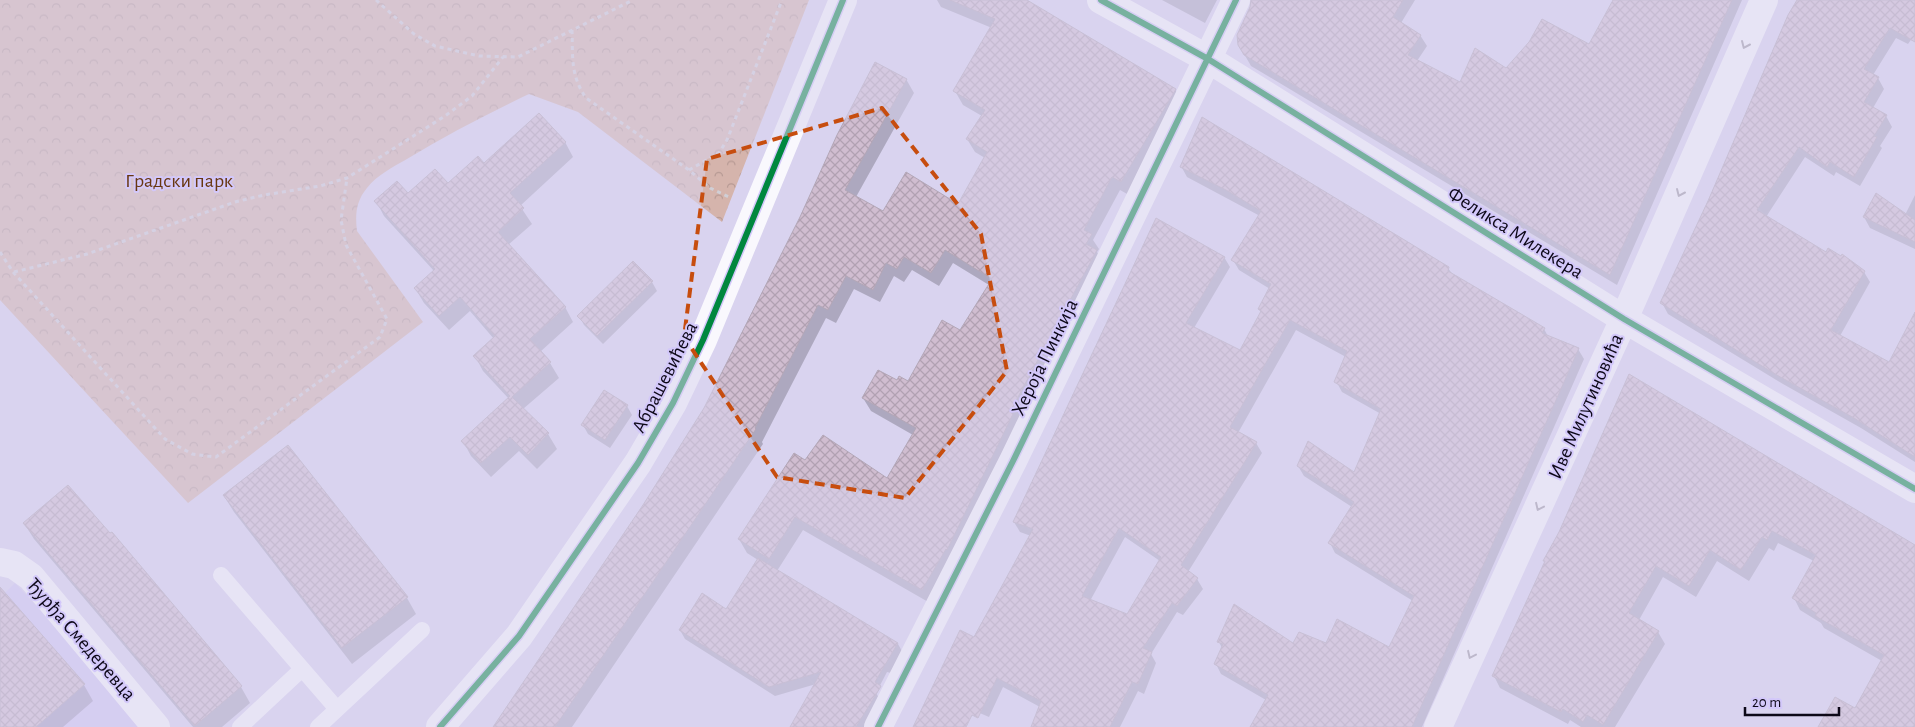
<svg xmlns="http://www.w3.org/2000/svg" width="1915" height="727" font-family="'Alegreya Sans',sans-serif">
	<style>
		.built { fill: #d1c7f3 }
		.park { fill: url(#park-crowns) }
		.shadow { fill: #0003; fill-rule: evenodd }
		.building { fill: url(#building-cross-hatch); stroke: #b3a7b7; fill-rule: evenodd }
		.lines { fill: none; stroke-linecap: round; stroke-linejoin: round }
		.path { stroke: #d0cfd6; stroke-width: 3; stroke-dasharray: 4 4; stroke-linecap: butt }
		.lane { stroke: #f9f8fd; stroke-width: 16 }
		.street { stroke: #f9f8fd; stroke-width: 28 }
		.cycleway-casing { stroke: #d3c8fa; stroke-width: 9 }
		.cycleway { stroke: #00873e; stroke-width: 6 }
		.oneway { stroke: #9b98a1 }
		.marked { fill: none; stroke: #c74d0e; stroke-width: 4; stroke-dasharray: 10 6; stroke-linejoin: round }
		.labels { text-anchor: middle; stroke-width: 4; stroke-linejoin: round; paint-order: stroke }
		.park-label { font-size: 20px; fill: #683710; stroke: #d3c8fa }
		.street-label { font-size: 20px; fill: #0d0818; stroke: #d3c8fa }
	</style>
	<defs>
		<pattern id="park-crowns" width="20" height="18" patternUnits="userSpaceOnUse" patternTransform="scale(1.25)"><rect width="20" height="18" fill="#d5b4ac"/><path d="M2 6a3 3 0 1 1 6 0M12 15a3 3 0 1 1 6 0" fill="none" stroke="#b69993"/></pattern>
		<pattern id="building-cross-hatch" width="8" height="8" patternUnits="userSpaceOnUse" patternTransform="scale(1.25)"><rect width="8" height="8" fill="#d0bdd0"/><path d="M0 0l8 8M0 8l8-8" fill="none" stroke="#b1a1b2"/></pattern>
	</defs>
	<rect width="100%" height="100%" fill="#d9d3ef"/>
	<!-- built -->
	<path class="built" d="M15 583 149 727H0V598Z"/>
	<!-- park -->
	<path class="park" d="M0 0H809L722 222 578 112 529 94C487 114 446 135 407 159 393 167 377 175 367 188 356 201 355 215 357 231L423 322 188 503 0 300Z"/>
	<!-- shadow -->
	<path class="shadow" d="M937 0H1025L1175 89 1183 103 1129 195 1120 190 1093 240 1099 249 1097 252 1104 265 930 603 803 530 777 571 898 644 903 653 891 673 887 672 876 693 882 703 866 727H791L816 684 775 696 685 639 680 630 727 611 758 560 747 553 739 539 805 462 888 480 913 435 871 411 863 398 897 382 908 383 960 331 989 285 953 263 939 286 912 270 904 282 894 276 880 302 854 289 836 323 826 318 762 442 763 444 572 727H494L644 506 906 79 914 93 856 197 884 213 959 205 985 158 975 152 967 139 982 116 963 105 955 91 992 28 941 7Z
		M1162 0H1217L1205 23Z
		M1252 0H1415L1401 23 1420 35 1427 46 1417 61 1460 84 1590 45 1614 0H1742L1617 285 1251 66 1239 45Z
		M1798 0H1915V34L1908 44 1896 38 1873 75 1878 78 1884 89 1873 108 1886 116 1892 127 1880 146 1882 148 1860 186 1836 172 1834 176 1805 157 1766 217 1826 254 1864 272 1870 282 1840 336 1889 364 1915 315V462L1861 428 1783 384 1668 314 1662 303Z
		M565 142 573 157 520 206 532 224 508 245 565 307 573 322 540 352 550 363 559 378 523 409 548 434 557 449 537 469 519 451 491 477 471 456 463 441 509 399 483 371 475 356 494 339 470 311 449 330 424 303 415 288 434 271 384 216 376 201 448 184 484 165Z
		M1181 166 1448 268 1453 275 1544 329 1549 338 1578 349 1584 359 1422 727H1253L1266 700 1221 674 1216 664 1222 648 1219 642 1327 645 1389 649 1413 601 1335 553 1330 543 1352 507 1304 476 1298 466 1355 474 1381 414 1342 392 1336 381 1346 357 1296 330 1238 433 1256 443 1262 453 1188 572 1197 579 1203 589 1183 615 1177 612 1151 654 1156 663 1144 694 1138 691 1120 727H1032L1040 707 1003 687 989 717 940 696 1031 536 1020 532 1014 522 1224 257 1230 267 1194 328 1240 351 1261 313 1259 309 1270 289 1239 270 1233 260 1260 216 1187 177ZM1125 537 1160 561 1127 616 1090 601Z
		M1915 195V249L1870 228 1864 217 1905 215Z
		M652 282 657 291 603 344 584 325 579 316Z
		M1629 376 1915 546V727H1820L1856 710 1882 661 1824 628 1821 623 1800 610 1794 598 1814 561 1778 543 1774 551 1769 548 1749 581 1717 561 1696 597 1663 577 1639 620 1658 632 1665 644 1615 727H1581L1570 720 1568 724 1500 688 1494 676 1546 563 1545 560 1561 532Z
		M627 406 632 415 610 448 588 434 583 425Z
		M288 447 407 598 416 614 352 664 234 512 224 496Z
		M24 523 241 687 250 703 222 727H193L34 539Z
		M11 602 84 685 93 701 63 727H0V612Z"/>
	<!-- building -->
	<path class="building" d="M950 0H1027L1176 89 1121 182 1112 177 1084 230 1092 234 1086 244 1097 250 1010 412 1013 414 947 550 946 549 922 590 795 517 769 559 738 539 794 453 805 460 823 435 887 478 916 428 862 398 878 370 897 380 899 376 908 381 942 320 960 330 992 279 945 250 931 273 904 257 897 269 886 263 873 290 846 276 828 310 818 305 755 428 756 429 555 727H493L643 505 704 408 800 217 837 135 875 62 907 79 845 190 883 211 906 172 958 204 987 152 966 139 985 110 953 91 995 19Z
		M1251 0H1403L1393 17 1421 35 1408 55 1460 82 1475 48 1506 68 1529 42 1542 19 1589 44 1613 0H1732L1610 275 1244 55 1238 45 1237 35 1250 7Z
		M1797 0H1915V42L1890 28 1864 69 1879 77 1864 102 1887 115 1874 136 1877 137 1854 177 1830 162 1827 167 1799 147 1757 210 1826 252 1828 248 1841 256 1842 254 1865 271 1831 330 1889 362 1915 312V457L1854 418 1775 374 1660 303 1708 201 1788 15Z
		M539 113 566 142 510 193 524 208 498 232 566 307 530 339 551 362 512 397 549 433 528 455 510 437 481 463 461 441 510 396 473 356 495 336 460 297 439 316 414 288 435 269 374 201 397 181 408 193 435 169 448 183 478 156 484 163Z
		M1202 117 1449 267 1448 271 1545 328 1542 333 1579 348 1412 727H1250L1268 695 1214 664 1223 644 1217 642 1234 604 1293 643 1299 632 1326 643 1337 619 1389 647 1414 596 1328 543 1354 502 1297 466 1308 441 1354 472 1381 409 1334 382 1347 351 1290 320 1230 427 1257 442 1181 565 1198 578 1177 606 1172 603 1143 648 1152 652 1138 684 1132 682 1110 727H1031L1041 701 997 678 978 718 972 715 966 727H913L960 630 974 637 1033 529 1013 522 1156 218 1225 257 1186 323 1240 350 1261 311 1258 309 1271 284 1231 260 1261 211 1226 190 1180 167ZM1119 528 1161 557 1127 614 1082 596Z
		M1876 193 1915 220V242L1863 217Z
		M633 261 653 281 597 336 577 316Z
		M1629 374 1915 545V727H1818L1835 697 1855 708 1884 655 1815 616 1816 613 1792 598 1816 555 1772 531 1767 540 1762 537 1741 570 1710 550 1689 586 1656 566 1629 613 1659 631 1603 725 1587 715 1583 722 1563 709 1561 712 1492 676 1545 561H1543L1559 532Z
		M604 390 628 405 605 440 581 425Z
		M288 445 408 597 342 648 223 495Z
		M68 485 110 533 112 532 242 686 195 726 23 523Z
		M758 558 898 643 875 682 881 686 880 688 856 727H790L821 672 769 687 679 630 702 593 726 609Z
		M0 587 85 684 36 727H0Z"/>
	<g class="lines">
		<!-- path -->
		<path class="path" d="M376 0 414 34 435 46 479 56 518 57 633 0
			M572 30C573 58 570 74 586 98L689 170 710 188 729 197
			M689 170 719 153 727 140 782 0
			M0 252 13 272 165 439 192 454 216 457 380 337 387 319 346 245 341 220 347 178
			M14 272 87 254 235 202 264 195 320 186 347 178 445 116 472 96 503 57"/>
		<!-- lane -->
		<path class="lane" d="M221 575 337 709
			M240 727 302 669
			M318 727 422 630"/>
		<!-- street -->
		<path class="street" d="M1101 0 1208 59 1624 319 1915 489
			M0 562 14 565 31 577 156 727
			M440 727 519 636 638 463 673 403 703 340 843 0
			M878 727 1013 461 1236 0
			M1438 727 1624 319 1764 0"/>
		<defs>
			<path id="cycleway" d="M1101 0 1208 59 1624 319 1915 489
				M440 727 519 636 638 463 673 403 703 340 843 0
				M878 727 1013 461 1236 0"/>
		</defs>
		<!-- cycleway casing -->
		<use href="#cycleway" class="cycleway-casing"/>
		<!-- cycleway -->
		<use href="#cycleway" class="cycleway"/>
	</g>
	<!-- one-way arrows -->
	<defs><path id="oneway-chevron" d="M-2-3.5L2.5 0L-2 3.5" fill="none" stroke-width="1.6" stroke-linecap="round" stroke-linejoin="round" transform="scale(1.25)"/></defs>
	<g class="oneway">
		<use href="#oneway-chevron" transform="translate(1745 45) rotate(114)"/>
		<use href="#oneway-chevron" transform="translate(1680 193) rotate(114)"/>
		<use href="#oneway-chevron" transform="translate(1539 507) rotate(115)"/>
		<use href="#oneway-chevron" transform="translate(1471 655) rotate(115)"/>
	</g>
	<!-- marked area -->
	<path d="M0 0H1915V727H0ZM882 108 981 234 1007 371 905 498 777 477 684 337 707 159Z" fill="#d9d3ef" fill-opacity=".55" fill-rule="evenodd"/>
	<path class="marked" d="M882 108 981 234 1007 371 905 498 777 477 684 337 707 159Z"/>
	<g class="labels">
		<!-- park labels -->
		<g class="park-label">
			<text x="179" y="187">Градски парк</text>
		</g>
		<!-- street labels -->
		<g class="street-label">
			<text transform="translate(1516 232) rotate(32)" y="7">Феликса Милекера</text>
			<text transform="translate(1044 357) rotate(-64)" y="7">Хероја Пинкија</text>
			<text transform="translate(664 377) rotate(-63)" y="7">Абрашевићева</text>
			<text transform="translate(1585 406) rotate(-66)" y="7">Иве Милутиновића</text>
			<text transform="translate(82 639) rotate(49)" y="7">Ђурђа Смедеревца</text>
		</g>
	</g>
	<!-- scale -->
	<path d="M1745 707v8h94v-8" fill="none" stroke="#0d0818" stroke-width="2.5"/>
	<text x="1752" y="707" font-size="15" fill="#0d0818" stroke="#d3c8fa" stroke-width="4" paint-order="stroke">20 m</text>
</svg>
